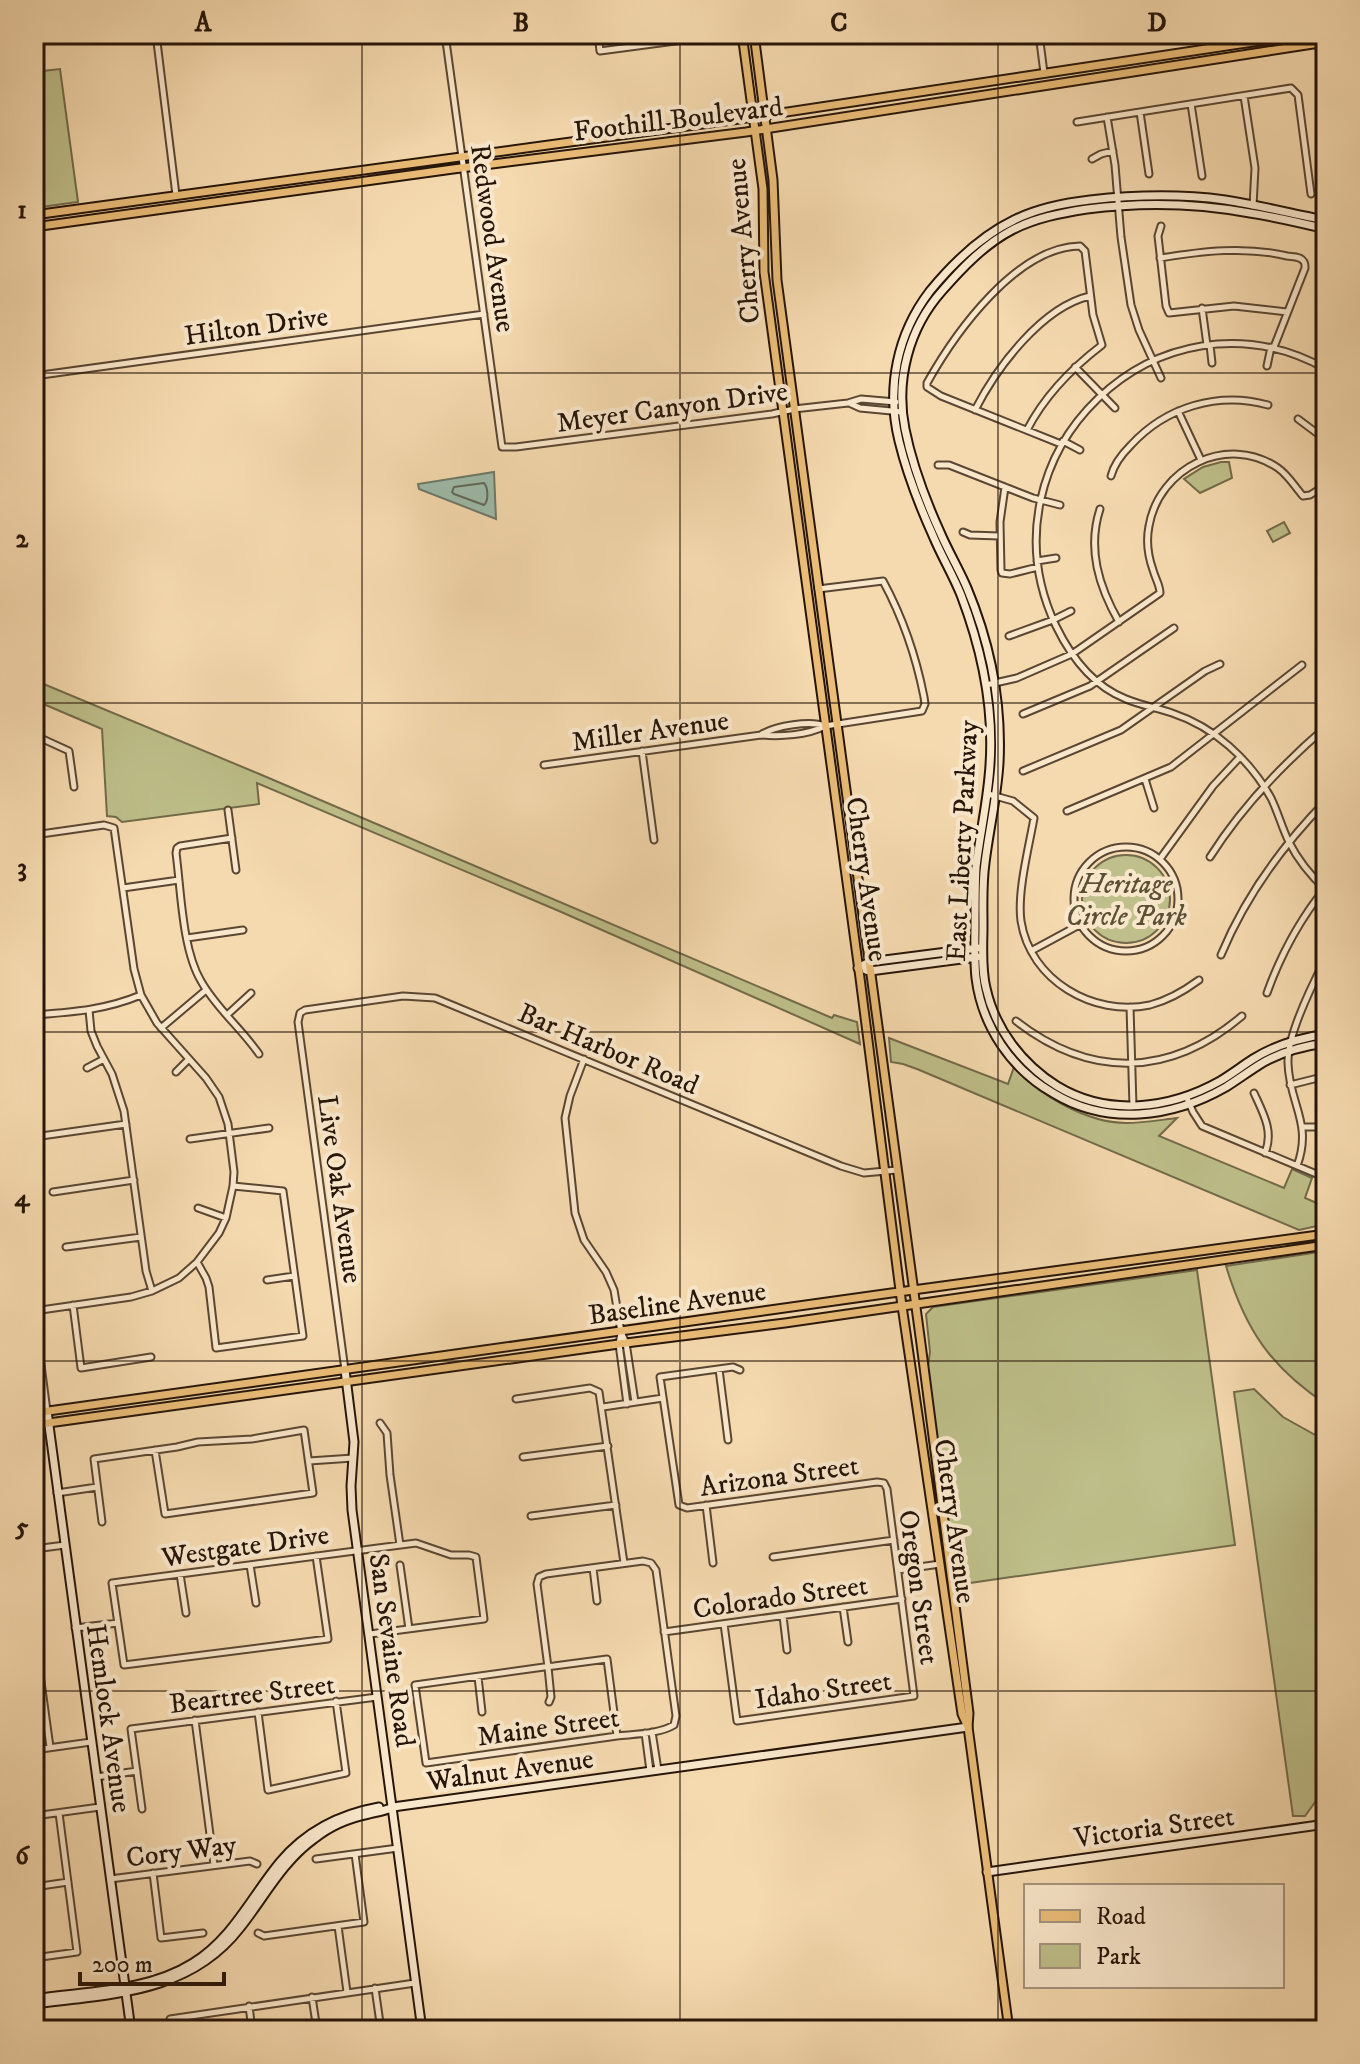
<svg xmlns="http://www.w3.org/2000/svg" width="1360" height="2064" font-family="'IM FELL DW Pica',serif">
	<style>
		.green { fill: #bebf8a; stroke: #726a4a; stroke-width: 2 }
		.water { fill: #9dbbaa; stroke: #6d796a; stroke-width: 2 }
		.lines { fill: none; stroke-linecap: round; stroke-linejoin: round }
		.shore { stroke: #62685a; stroke-width: 2 }
		.street-casing { stroke: #5a4632; stroke-width: 9 }
		.secondary-casing { stroke: #261509; stroke-width: 11 }
		.primary-casing { stroke: #261509; stroke-width: 11 }
		.street { stroke: #f9e7cb; stroke-width: 5 }
		.secondary { stroke: #f9e7cb; stroke-width: 7 }
		.primary { stroke: #ebbd78; stroke-width: 7 }
		.grid { fill: none; stroke: #261509; stroke-width: 2; stroke-opacity: 0.55 }
		.labels { text-anchor: middle; stroke-width: 8; stroke-linejoin: round; paint-order: stroke }
		.street-label { font-size: 28px; fill: #261509; stroke: #f9e7cb }
		.park-label { font-size: 28px; font-style: italic; fill: #5b5036; stroke: #f9e7cb }
		.neatline { fill: none; stroke: #261509; stroke-width: 3 }
		.grid-label { font-size: 26px; text-anchor: middle; font-weight: bold; fill: #261509 }
	</style>
	<rect width="100%" height="100%" fill="#f6daaf"/>
	<filter id="stains"><feTurbulence type="fractalNoise" baseFrequency=".0025" numOctaves="4"/><feColorMatrix values="0 0 0 0 .2 0 0 0 0 .09 0 0 0 0 .02 0 0 0 .5 -.17"/></filter>
	<radialGradient id="worn" r=".72"><stop offset=".6" stop-color="#630" stop-opacity="0"/><stop offset="1" stop-color="#630" stop-opacity=".3"/></radialGradient>
	<!-- green -->
	<path class="green" d="M60 69 78 202 34 208V72Z
		M1221 462H1229L1232 478 1200 493 1184 479 1203 467Z
		M1284 522 1290 533 1273 542 1267 531Z
		M34 680 257 773 832 1018 834 1015 857 1022 860 1044 559 911 257 783 259 804 122 822 116 817 107 816 102 729 34 700Z
		M1082 899a44 44 0 1 1 88 0a44 44 0 1 1-88 0Z
		M889 1038 1008 1084 1014 1067C1038 1095 1088 1123 1126 1123 1143 1123 1160 1120 1177 1118L1159 1136 1284 1188 1292 1169 1312 1178 1305 1198 1326 1207V1224L1299 1230 917 1069 903 1064 891 1062Z
		M1326 1251V1404C1271 1368 1245 1329 1226 1266Z
		M1197 1270 1235 1545 956 1585 927 1373 930 1352 926 1314 933 1307Z
		M1254 1389 1283 1417 1326 1441V1787L1305 1816H1293L1234 1392Z"/>
	<!-- water -->
	<path class="water" d="M494 472 496 519 419 489 418 484Z"/>
	<g class="lines">
		<!-- shore -->
		<path class="shore" d="M484 483C488 487 489 501 484 505L454 494 452 492 454 487Z"/>
		<defs>
			<path id="street" d="M156 34 176 195
				M445 34 502 447H516L772 414 794 409 848 403 861 399 896 402
				M598 34 600 51 728 34
				M1039 34 1044 73
				M34 40 46 37 49 34
				M1244 96 1255 168 1253 206
				M1191 104 1202 176
				M1140 112 1149 174
				M1107 117 1115 165 1121 237 1131 305 1139 330 1161 378
				M1077 122 1291 88 1298 95 1311 194
				M1092 159 1101 154 1113 151
				M1161 226 1158 236 1166 306 1169 313 1234 306 1287 312
				M1160 258C1203 251 1245 246 1287 256 1293 257 1301 256 1304 262 1305 263 1305 266 1305 268L1274 347
				M1202 308 1207 345
				M1210 345 1212 363
				M1267 366 1271 347
				M1075 367 1115 408
				M1326 369C1159 276 975 455 1056 626 1071 657 1093 686 1126 699 1140 705 1157 708 1172 713 1193 720 1212 731 1229 746 1245 760 1260 778 1271 798 1278 812 1282 828 1289 842 1298 860 1311 876 1326 890
				M34 376 484 314
				M1323 389 1326 381
				M849 403 860 408 902 412
				M975 410C997 367 1042 307 1090 296
				M1178 411 1201 460
				M1298 419 1326 440
				M1027 430C1045 395 1072 368 1102 345L1093 315 1085 251 1080 246C1016 247 955 333 927 383V387L941 396 1061 444
				M1063 441 1080 450
				M938 465H949L1033 498 1060 505
				M1111 476C1114 464 1122 454 1131 445 1166 407 1218 391 1268 405
				M1005 487 1000 522 1001 570 1002 573 1010 574 1038 567
				M1100 509C1087 549 1099 587 1119 622
				M1325 530 1326 529
				M963 532 970 535 999 536
				M1037 561 1056 558
				M1009 636 1053 620 1071 611
				M986 685 1017 678 1072 654 1160 593C1160 585 1155 578 1153 570 1148 556 1146 541 1149 526 1159 468 1227 433 1278 468 1289 476 1295 487 1303 496L1310 495 1326 485
				M1023 714 1090 686 1174 628
				M762 734C776 726 810 720 825 726
				M34 735 69 751 74 787
				M642 751 654 840
				M544 765 761 735C780 737 808 735 825 726L922 711 925 704 924 697C916 656 903 618 883 581L818 589
				M1023 771 1121 730 1205 671 1220 664
				M1145 779 1154 808
				M988 794 1013 801 1034 818C1029 847 1017 892 1021 921 1030 980 1093 1017 1150 1005 1169 1000 1184 991 1199 980
				M228 810 236 870
				M1067 811 1171 767 1302 665
				M34 835 104 825 114 828 134 969 141 995 157 1023 206 1078 219 1097 228 1124 234 1172 233 1186 226 1218 219 1233 197 1262 179 1278 152 1291 131 1297 34 1311
				M232 838 180 846 177 848 176 853C181 890 182 949 201 981 216 1008 241 1028 259 1054
				M1074 899a52 52 0 1 1 104 0a52 52 0 1 1-104 0Z
				M1210 857C1241 808 1282 765 1326 727
				M1160 859 1213 786 1240 757
				M123 888 179 880
				M187 938 243 930
				M1031 951 1081 924
				M1221 955C1245 897 1282 846 1326 801
				M1267 993C1281 954 1300 919 1326 887
				M1130 1007 1133 1106
				M89 1010 91 1031 97 1046 112 1074 124 1111 146 1271 152 1291
				M34 1015C73 1012 105 1010 141 995
				M227 1015 251 993
				M1016 1021C1091 1079 1170 1077 1242 1016
				M34 1028V1032
				M161 1028 206 990
				M584 1059 570 1096 565 1118 575 1213 584 1240 606 1272 614 1290 621 1332 626 1343 635 1402
				M87 1068 104 1059
				M176 1072 189 1059
				M1290 1085 1326 1076
				M1254 1093C1263 1113 1274 1131 1265 1153
				M1186 1096 1193 1112 1202 1126 1326 1178
				M1302 1127H1326
				M34 1137 126 1124
				M190 1139 269 1128
				M1297 1166C1313 1123 1289 1104 1288 1063 1287 1035 1313 983 1326 958
				M53 1192 134 1180
				M198 1208 226 1218
				M66 1247 141 1237
				M197 1262 206 1278 209 1287 216 1348 303 1336 283 1191 233 1186
				M267 1280 294 1276
				M73 1305 81 1368 151 1357
				M34 1312 47 1411
				M621 1333 619 1344 627 1404
				M719 1369 728 1440
				M345 1370 298 1022 300 1013 305 1010 403 996 435 998 841 1166 864 1173 897 1170
				M516 1399 590 1388 599 1392 624 1563
				M603 1407 663 1398
				M380 1423 387 1433 390 1475 400 1545
				M523 1457 608 1446
				M309 1461 353 1458
				M57 1493 97 1487
				M706 1505 713 1563
				M531 1516 616 1505
				M102 1522 94 1459 177 1447 198 1442 252 1439 304 1430 313 1493 165 1514 155 1450
				M34 1549 65 1545
				M316 1556 328 1639 124 1665 112 1583 416 1543 451 1555H469L476 1557 484 1619 370 1634
				M773 1557 894 1540
				M250 1565 256 1603
				M400 1565 409 1629
				M593 1568 597 1601
				M898 1570 940 1564
				M180 1574 186 1613
				M843 1607 848 1642
				M783 1616 787 1650
				M724 1624 737 1721 914 1696 887 1489 884 1483 877 1482 687 1508 679 1505 660 1377 733 1367 740 1370
				M75 1628 118 1623
				M34 1631 50 1747
				M664 1632 902 1599
				M478 1677 482 1712
				M549 1702 551 1697 548 1667 537 1584 539 1577 546 1574 643 1561 651 1563 656 1570 676 1716 674 1725C659 1734 635 1734 617 1736L426 1763 415 1685 544 1667 554 1666 607 1659 617 1736
				M258 1712 268 1790 346 1773 336 1701
				M195 1720 214 1865
				M652 1732 658 1770
				M645 1733 650 1771
				M34 1750 91 1742
				M96 1777 137 1771
				M142 1809 131 1729 377 1697
				M34 1816 100 1807
				M316 1859 398 1848
				M153 1873 161 1938 203 1933
				M110 1879 250 1861 257 1864
				M34 1887 68 1882
				M338 1926 347 1992
				M258 1933 264 1936 364 1922 355 1854
				M34 1958 77 1952 59 1813
				M375 1988 381 2030
				M312 1997 317 2030
				M249 2006 252 2030
				M172 2030 170 2019 415 1983"/>
			<path id="secondary" d="M1326 220C1292 214 1259 205 1225 200 1181 194 1135 195 1090 200 1064 203 1038 208 1014 220 981 236 953 263 930 291 897 334 886 388 899 441 907 474 920 507 934 538 942 557 953 575 961 595 982 650 994 707 990 765 988 800 980 833 976 867 975 886 975 904 975 923 975 941 974 960 976 978 982 1026 1011 1069 1053 1093 1107 1126 1172 1118 1226 1087 1237 1080 1248 1072 1259 1065 1280 1052 1302 1046 1326 1043
				M1326 229C1301 223 1275 217 1250 213 1196 203 1141 202 1087 209 1061 213 1035 218 1012 230 985 244 962 268 942 291 909 328 895 380 905 429 912 464 925 499 940 532 948 551 959 569 967 588 990 643 1002 703 999 763 997 797 989 830 985 863 982 884 983 905 983 926 983 946 981 968 986 988 995 1029 1022 1064 1057 1086 1108 1117 1170 1109 1220 1081 1232 1074 1242 1066 1253 1059 1275 1045 1300 1038 1326 1034
				M858 968 869 962 978 948
				M866 970 870 971 977 957
				M345 1370 354 1442 351 1486 352 1510 422 2030
				M47 1411 131 2030
				M987 1872 1326 1824
				M34 1999C86 1991 147 1992 193 1963 233 1938 251 1897 280 1862 306 1831 340 1814 379 1807
				M34 2004C110 1994 189 1994 240 1928 264 1898 282 1862 314 1839 330 1826 349 1818 369 1814 377 1812 385 1811 393 1807L968 1727"/>
			<path id="primary" d="M742 34 763 189 764 272 860 978 902 1306 962 1714 968 1727
				M754 34 773 180 777 280 921 1344 969 1713 968 1727 1009 2030
				M34 215 754 117 1306 34
				M34 227 453 169 746 132 1326 42
				M34 1413 913 1290 1326 1234
				M34 1425 626 1343 785 1323 1326 1245"/>
		</defs>
		<!-- street casing -->
		<use href="#street" class="street-casing"/>
		<!-- secondary casing -->
		<use href="#secondary" class="secondary-casing"/>
		<!-- primary casing -->
		<use href="#primary" class="primary-casing"/>
		<!-- street -->
		<use href="#street" class="street"/>
		<!-- secondary -->
		<use href="#secondary" class="secondary"/>
		<!-- primary -->
		<use href="#primary" class="primary"/>
	</g>
	<!-- grid -->
	<path class="grid" d="M362 34V2030M680 34V2030M998 34V2030M34 373H1326M34 703H1326M34 1032H1326M34 1361H1326M34 1691H1326"/>
	<g class="labels">
		<!-- street labels -->
		<g class="street-label">
			<text transform="translate(678 118) rotate(-7)" y="10">Foothill Boulevard</text>
			<text transform="translate(494 238) rotate(82)" y="10">Redwood Avenue</text>
			<text transform="translate(742 241) rotate(-95)" y="10">Cherry Avenue</text>
			<text transform="translate(256 325) rotate(-8)" y="10">Hilton Drive</text>
			<text transform="translate(672 406) rotate(-8)" y="10">Meyer Canyon Drive</text>
			<text transform="translate(650 730) rotate(-8)" y="10">Miller Avenue</text>
			<text transform="translate(961 841) rotate(-87)" y="10">East Liberty Parkway</text>
			<text transform="translate(868 879) rotate(82)" y="10">Cherry Avenue</text>
			<text transform="translate(609 1048) rotate(23)" y="10">Bar Harbor Road</text>
			<text transform="translate(341 1189) rotate(82)" y="10">Live Oak Avenue</text>
			<text transform="translate(677 1302) rotate(-8)" y="10">Baseline Avenue</text>
			<text transform="translate(779 1475) rotate(-8)" y="10">Arizona Street</text>
			<text transform="translate(956 1521) rotate(82)" y="10">Cherry Avenue</text>
			<text transform="translate(245 1545) rotate(-8)" y="10">Westgate Drive</text>
			<text transform="translate(920 1587) rotate(82)" y="10">Oregon Street</text>
			<text transform="translate(780 1596) rotate(-8)" y="10">Colorado Street</text>
			<text transform="translate(393 1650) rotate(82)" y="10">San Sevaine Road</text>
			<text transform="translate(823 1689) rotate(-8)" y="10">Idaho Street</text>
			<text transform="translate(252 1693) rotate(-7)" y="10">Beartree Street</text>
			<text transform="translate(110 1718) rotate(82)" y="10">Hemlock Avenue</text>
			<text transform="translate(548 1726) rotate(-8)" y="10">Maine Street</text>
			<text transform="translate(510 1769) rotate(-8)" y="10">Walnut Avenue</text>
			<text transform="translate(1154 1826) rotate(-8)" y="10">Victoria Street</text>
			<text transform="translate(181 1850) rotate(-7)" y="10">Cory Way</text>
		</g>
		<!-- park labels -->
		<g class="park-label">
			<text x="1126" y="893">Heritage<tspan x="1126" dy="32">Circle Park</tspan></text>
		</g>
	</g>
	<!-- margin -->
	<rect width="1360" height="2064" fill="none" stroke="#f6daaf" stroke-width="88"/>
	<!-- legend -->
	<rect x="1024" y="1884" width="260" height="104" fill="#f9e7cb" stroke="#a5937d" stroke-width="2"/>
	<rect x="1040" y="1910" width="40" height="12" fill="#ebbd78" stroke="#a5937d" stroke-width="2"/>
	<text x="1096" y="1924" font-size="24" fill="#261509">Road</text>
	<rect x="1040" y="1944" width="40" height="24" fill="#bebf8a" stroke="#a5937d" stroke-width="2"/>
	<text x="1096" y="1964" font-size="24" fill="#261509">Park</text>
	<!-- scale -->
	<path d="M80 1972v12h144v-12" fill="none" stroke="#261509" stroke-width="4"/>
	<text x="92" y="1972" font-size="24" fill="#261509" stroke="#f9e7cb" stroke-width="6" paint-order="stroke">200 m</text>
	<rect x="44" y="44" width="1272" height="1976" class="neatline"/>
	<g class="grid-label">
		<text x="203" y="31">A</text>
		<text x="521" y="31">B</text>
		<text x="839" y="31">C</text>
		<text x="1157" y="31">D</text>
		<text x="22" y="218">1</text>
		<text x="22" y="547">2</text>
		<text x="22" y="876">3</text>
		<text x="22" y="1206">4</text>
		<text x="22" y="1535">5</text>
		<text x="22" y="1864">6</text>
	</g>
	<rect width="100%" height="100%" filter="url(#stains)"/>
	<rect width="100%" height="100%" fill="url(#worn)"/>
</svg>
